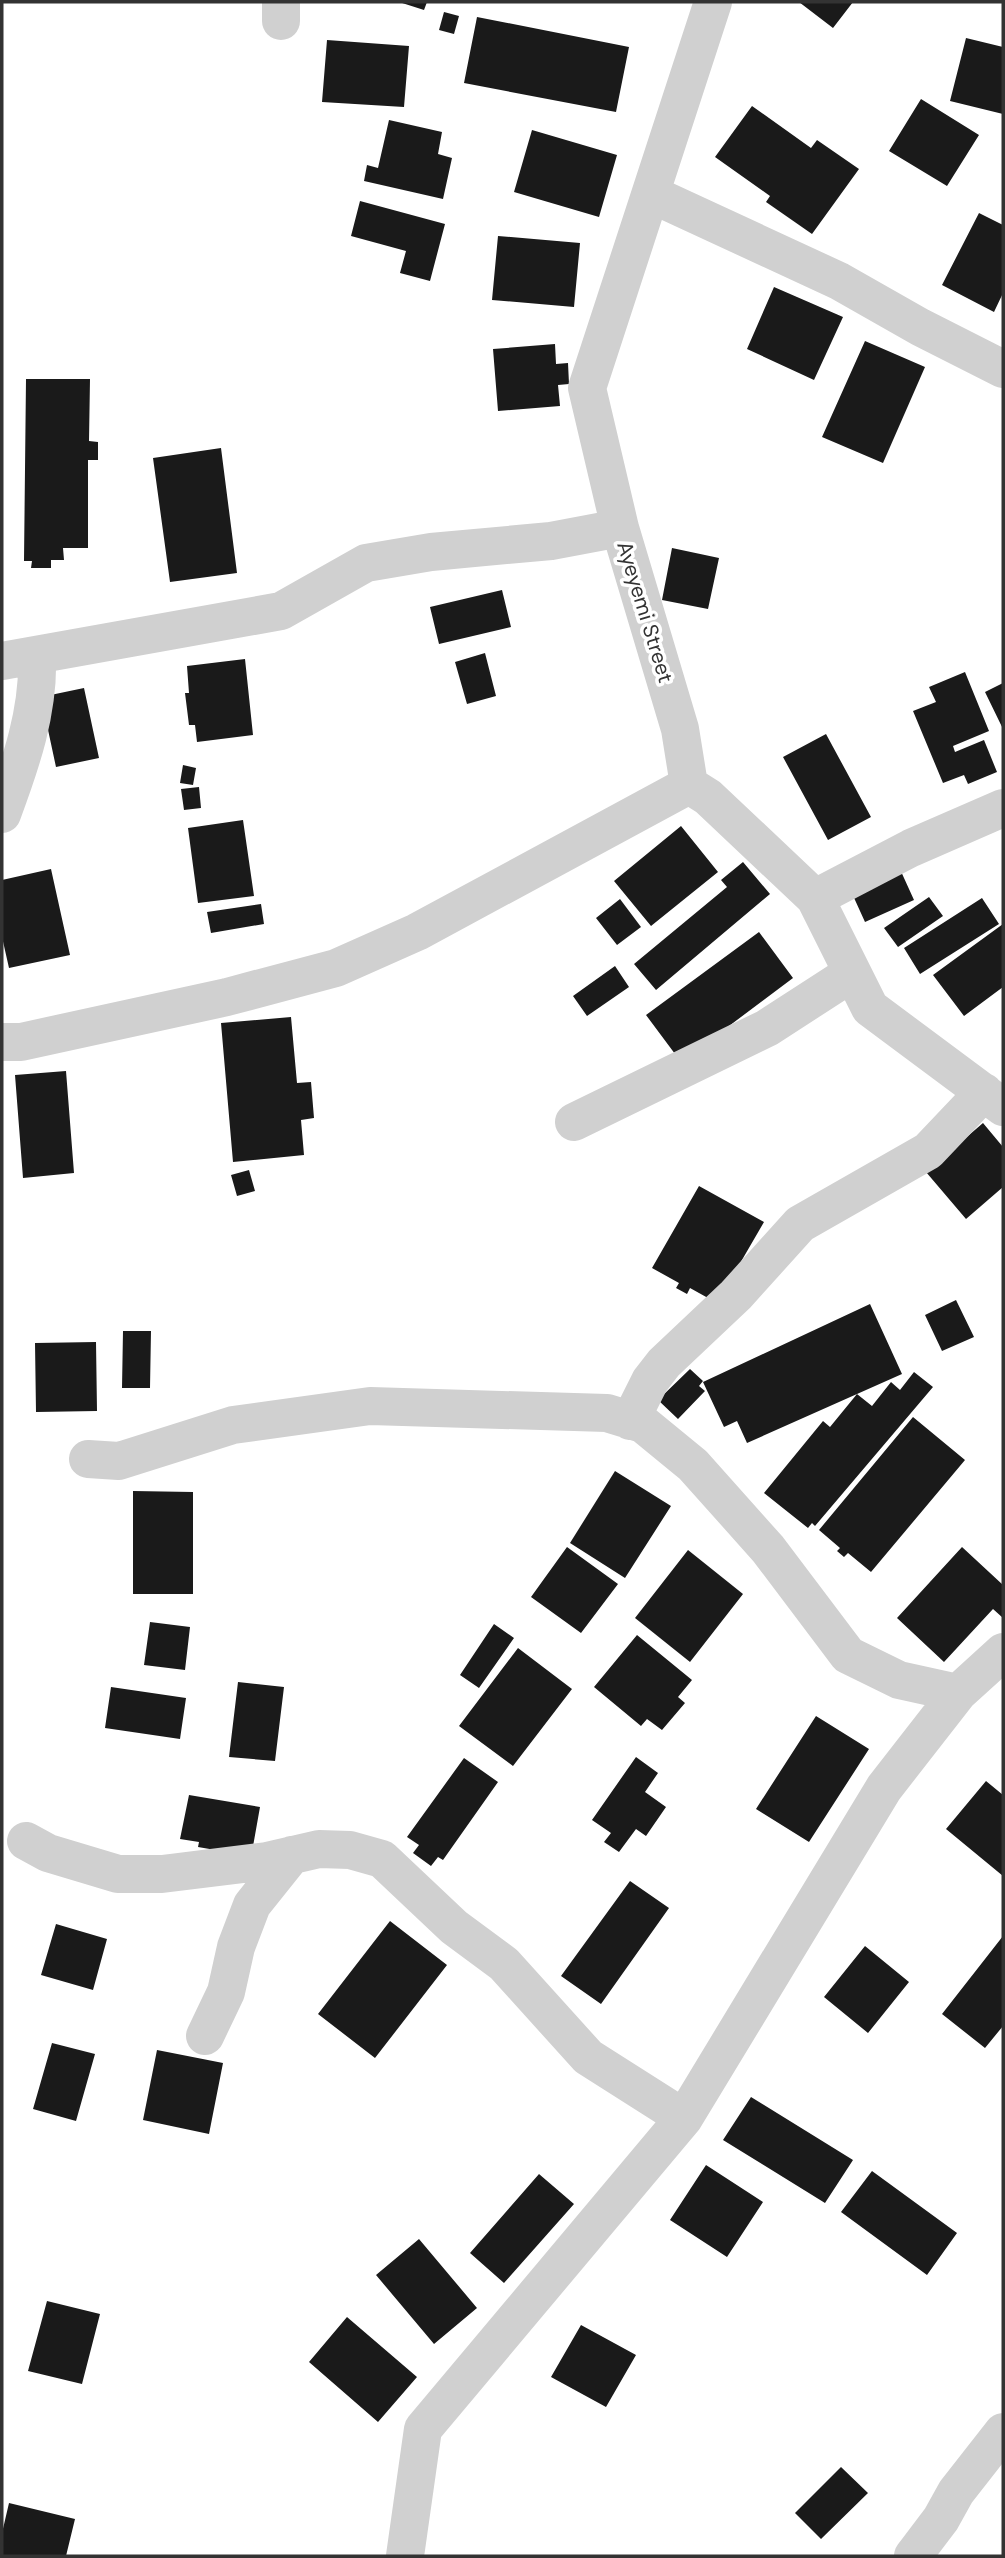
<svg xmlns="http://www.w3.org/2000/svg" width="1005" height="2558" font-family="'DM Sans',sans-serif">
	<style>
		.building { fill: #1a1a1a }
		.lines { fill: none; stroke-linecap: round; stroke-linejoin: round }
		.street { stroke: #d0d0d0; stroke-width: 38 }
		.labels { text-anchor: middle; stroke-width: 7; stroke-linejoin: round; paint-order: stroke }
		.street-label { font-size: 21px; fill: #333; stroke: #fff }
	</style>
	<rect width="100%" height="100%" fill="#fff"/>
	<!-- building -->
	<path class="building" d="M399 2H427L424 10Z
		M799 2H853L833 28Z
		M444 12 459 16 454 34 439 30Z
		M477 17 629 47 616 112 464 83Z
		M966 38 1003 47V114L950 101Z
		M327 40 409 46 404 107 322 102Z
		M921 99 979 135 947 186 889 151Z
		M752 106 811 148 817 140 859 169 812 234 766 202 770 196 715 157Z
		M389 120 442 132 438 154 452 158 443 199 364 181 367 165 378 168Z
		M532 130 617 155 599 217 514 192Z
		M360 201 445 224 430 281 400 273 406 251 351 236Z
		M979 213 1003 225V293L994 312 942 285Z
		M498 236 580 243 574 307 492 300Z
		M774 287 843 317 814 380 747 349Z
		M865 341 925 367 883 463 822 437Z
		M555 344 556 364 568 363 569 384 558 385 560 406 498 411 493 349Z
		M26 379H90L89 441 98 442V460H88V548H63L64 560H51V568H31L32 561H24Z
		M221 448 237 573 170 582 153 458Z
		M672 548 719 558 708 609 662 600Z
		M502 590 511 627 439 644 430 607Z
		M485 653 496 696 467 704 455 662Z
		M245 659 253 735 197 742 195 725H189L185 693H189L187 666Z
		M965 672 989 731 953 746 955 752 984 740 997 772 968 784 964 775 943 783 913 711 936 702 929 687Z
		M1003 683V729L985 692Z
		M84 688 99 758 56 767 41 697Z
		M826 734 871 817 828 840 783 757Z
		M183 765 196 768 193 785 180 783Z
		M199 787 201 808 184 810 181 789Z
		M243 820 254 896 198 903 188 828Z
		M681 826 718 872 651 926 614 881Z
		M743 862 770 894 656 990 634 964 727 887 721 880Z
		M899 867 914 900 865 922 850 889Z
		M51 869 70 955 9 968 2 937V880Z
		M929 897 943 916 898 947 884 928Z
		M982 898 999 924 920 974 904 948Z
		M620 899 641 927 617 945 596 918Z
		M261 904 264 924 211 933 207 912Z
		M1003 924V987L964 1016 933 975Z
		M759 932 793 978 681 1062 646 1015Z
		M615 966 629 987 587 1016 573 996Z
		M291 1017 297 1083 311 1082 314 1118 301 1120 304 1155 233 1162 221 1023Z
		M66 1071 74 1173 23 1178 15 1075Z
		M983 1123 1003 1147V1187L966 1219 926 1172Z
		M249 1170 255 1191 237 1196 231 1175Z
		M699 1186 764 1222 717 1303 690 1288 687 1294 676 1288 679 1283 652 1268Z
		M956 1300 974 1337 942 1351 925 1315Z
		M870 1304 902 1374 747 1443 737 1421 724 1427 703 1382Z
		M123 1331H151L150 1388H122Z
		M96 1342 97 1411 36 1412 35 1343Z
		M690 1369 703 1381 699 1386 705 1391 678 1419 658 1400Z
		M914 1372 933 1387 815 1526 812 1523 808 1528 764 1493 823 1421 830 1427 857 1394 872 1406 891 1382 900 1390Z
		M913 1417 965 1460 871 1572 848 1553 844 1557 837 1551 840 1548 819 1530Z
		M615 1471 671 1506 625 1578 570 1543Z
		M133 1491 193 1492V1594H133Z
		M567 1547 618 1584 581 1633 531 1597Z
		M962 1547 1003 1585V1618L993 1609 944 1662 897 1618Z
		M688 1550 743 1594 690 1662 635 1618Z
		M150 1622 190 1627 185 1670 144 1665Z
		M494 1624 514 1638 479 1688 460 1675Z
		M637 1635 692 1680 678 1697 685 1703 662 1730 647 1719 641 1726 594 1687Z
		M518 1648 572 1689 513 1766 459 1726Z
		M238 1682 284 1687 275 1761 229 1757Z
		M111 1687 186 1698 180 1739 105 1728Z
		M816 1716 869 1749 809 1842 756 1809Z
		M636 1757 658 1773 645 1792 666 1807 646 1836 636 1829 619 1852 604 1842 611 1833 592 1820Z
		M464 1758 498 1782 443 1860 438 1857 431 1866 413 1853 419 1845 407 1837Z
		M986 1781 1003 1795V1876L946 1829Z
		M189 1795 260 1807 252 1852 233 1853 198 1847 199 1842 180 1839Z
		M630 1881 669 1908 601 2004 561 1976Z
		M390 1921 447 1965 375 2058 318 2014Z
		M56 1924 107 1939 93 1990 41 1975Z
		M1003 1936V2026L985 2048 942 2014Z
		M865 1946 909 1982 868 2033 824 1997Z
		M52 2043 95 2054 76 2121 33 2109Z
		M157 2050 223 2063 209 2134 143 2120Z
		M751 2097 853 2160 825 2203 723 2140Z
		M706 2165 763 2202 727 2257 670 2220Z
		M872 2171 957 2233 927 2275 841 2212Z
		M539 2174 574 2204 504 2283 470 2253Z
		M419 2239 477 2308 434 2344 376 2275Z
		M47 2301 100 2314 82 2384 28 2371Z
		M347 2317 417 2377 378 2422 309 2362Z
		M581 2325 636 2355 606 2407 551 2377Z
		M841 2467 868 2493 821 2539 795 2513Z
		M9 2503 75 2519 66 2556H2V2533Z"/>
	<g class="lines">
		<!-- street -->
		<path class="street" d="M713 2 587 388 620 528 680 729 689 785 708 797 815 898 870 1008 1003 1107
			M281 21V2
			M651 194 839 281 920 327 1003 369
			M2 661 281 611 366 563 431 552 551 541 620 528
			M2 814C21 763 39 711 37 656
			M815 898 911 848 1003 808
			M2 1042H21L227 997 336 968 417 932 689 785
			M574 1122 767 1028 852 973
			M630 1421 650 1381 664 1363 736 1295 800 1224 928 1151 984 1092
			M88 1459 119 1461 233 1425 370 1406 607 1413 643 1424 693 1465 768 1549 848 1655 899 1680 958 1693
			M26 1841 48 1853 118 1874H162L267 1861 319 1849 350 1850 382 1859 454 1927 504 1964 588 2057 684 2118
			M205 2036 226 1992 236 1947 252 1905 292 1855
			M405 2556 423 2429 684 2118 884 1788 958 1693 1003 1652
			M913 2556 941 2519 956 2492 1003 2432"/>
	</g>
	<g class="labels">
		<!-- street labels -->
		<g class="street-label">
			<text transform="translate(645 612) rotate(73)" y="7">Ayeyemi Street</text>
		</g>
	</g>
	<!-- border -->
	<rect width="1005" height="2558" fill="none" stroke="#333333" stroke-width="7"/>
</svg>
